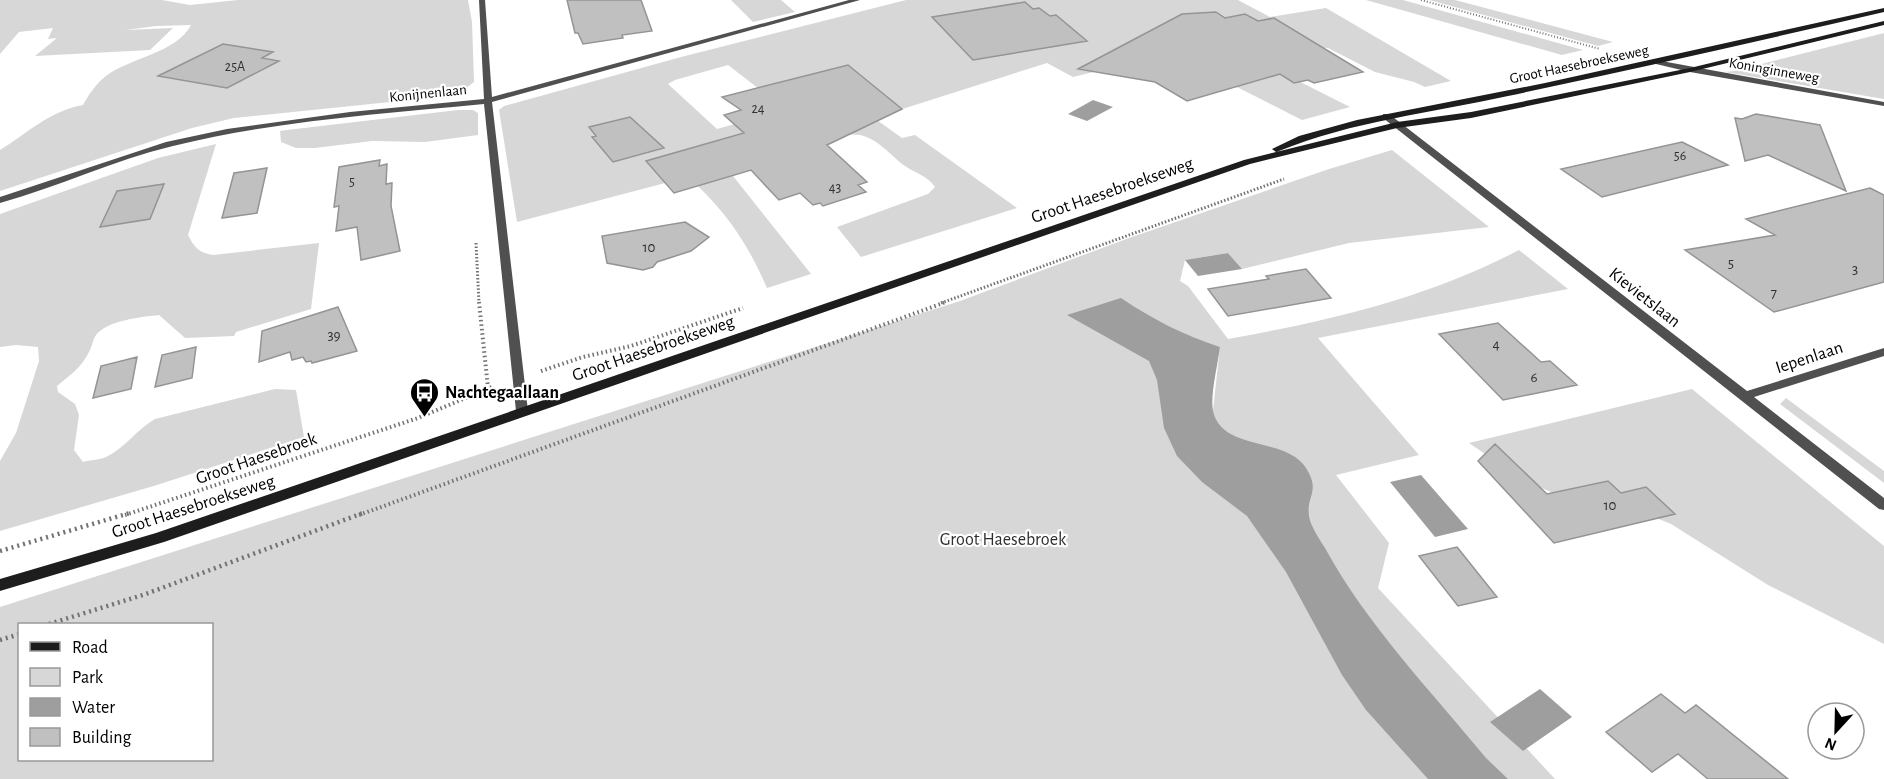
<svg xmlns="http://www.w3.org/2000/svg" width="1884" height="779" font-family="'Alegreya Sans',sans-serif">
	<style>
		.green { fill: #d7d7d7; fill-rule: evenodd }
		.water { fill: #9e9e9e }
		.building { fill: #c0c0c0; stroke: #949494; stroke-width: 1.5 }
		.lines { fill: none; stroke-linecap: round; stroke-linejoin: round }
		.path-far3 { stroke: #727272; stroke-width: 2; stroke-dasharray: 1 2; stroke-linecap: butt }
		.path-far2 { stroke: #727272; stroke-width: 3; stroke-dasharray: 1.5 2; stroke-linecap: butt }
		.path-far1 { stroke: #727272; stroke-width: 4; stroke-dasharray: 1.5 3; stroke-linecap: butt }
		.path { stroke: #727272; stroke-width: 4.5; stroke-dasharray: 2 4; stroke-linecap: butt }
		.street { fill: #505050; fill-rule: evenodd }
		.secondary { fill: #1d1d1d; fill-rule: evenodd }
		.labels { text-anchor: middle; stroke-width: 4.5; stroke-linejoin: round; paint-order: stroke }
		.far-number-label { font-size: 14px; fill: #303030 }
		.far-street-label { font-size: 15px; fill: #000; stroke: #fff }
		.number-label { font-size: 15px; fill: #303030 }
		.street-label { font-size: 18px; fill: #000; stroke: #fff }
		.poi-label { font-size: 18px; font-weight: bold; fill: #000; stroke: #fff; text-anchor: start }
		.park-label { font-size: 18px; fill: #2e2e2e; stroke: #fff }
	</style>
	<rect width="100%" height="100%" fill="#fff"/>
	<!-- green -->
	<path class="green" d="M0 0H162L190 5 238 0H468L472 22 474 82 461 92 429 98 234 118 192 128 0 191V150C28 133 49 111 83 105 89 94 96 84 106 76 129 58 177 53 191 25L156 26 126 30 173 28 150 50 35 56 57 38 48 39 53 28 19 32 0 54Z
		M731 0H781L795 12 753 22Z
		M906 0H1238L1270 17 1326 8 1451 81 1425 87 1414 82 1375 72 1328 48 1217 40 1350 107 1302 120 1229 83 1143 60 1073 77 1047 63 874 118 902 138 915 135 1017 208 861 257 837 227 928 194 935 187C927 175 914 173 902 164 890 154 876 138 860 135 837 130 770 158 745 166L733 176 811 274 767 288C747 242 725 210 688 177L517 222 499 110 504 106 681 57ZM728 65 785 109V110L717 129 668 84 675 80Z
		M1366 0H1403L1583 50 1562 55Z
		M1429 0H1455L1613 42 1598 46Z
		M1884 33V99L1725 72 1734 71Z
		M458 110H473L478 113V135L425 142 372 141 315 148H296L281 142 280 131 287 130Z
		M216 144 188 235C194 247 199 253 213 255L319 243 311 309 236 332 234 336 185 338 159 315C142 317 108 320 96 335 93 339 92 347 89 352 82 367 69 376 57 386L58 392 75 404 79 415 74 450 83 462C90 460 100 460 106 457 125 448 137 429 155 419L275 389 296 390 304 437 157 485 0 531V461L16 433 39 361 38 347 16 345 0 347V214L158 158Z
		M1392 150 1489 227 1349 243 1242 269 1228 253 1185 260 1180 281 1188 286 1228 339C1328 321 1428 298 1519 250L1568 289 1318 338 1419 455 1336 475 1389 543 1378 588 1555 779H0V607L960 301 1129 238 1329 169ZM1121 299C1152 319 1184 335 1220 347L1213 410 1111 302ZM20 624H212V760H20Z
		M1692 389 1884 546V644L1768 585 1671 524 1649 515 1553 493 1522 479 1469 443Z
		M1786 398 1884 471V483L1780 404Z"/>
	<!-- water -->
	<path class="water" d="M1093 100 1113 107 1087 121 1068 114Z
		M1228 253 1242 269 1198 276 1185 260Z
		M1121 298C1152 319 1184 335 1220 347 1218 364 1210 395 1213 411 1222 452 1286 436 1306 468 1321 492 1306 495 1309 516 1310 525 1320 540 1325 548 1367 625 1431 691 1486 758L1508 779H1428L1366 710 1342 675 1286 572 1247 516 1202 482 1177 456 1164 428 1157 380 1149 361 1067 315Z
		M1421 475 1468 529 1435 537 1390 482Z
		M1540 689 1572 717 1523 751 1490 722Z"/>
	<!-- building -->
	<path class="building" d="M567 0H641L652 31 622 35 623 38 583 44 578 33H575Z
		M1025 2 1033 9 1039 8 1050 16 1056 15 1087 41 973 60 932 17Z
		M1216 12 1225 18 1245 14 1258 21 1274 18 1363 72 1314 83 1308 80 1294 83 1280 74 1187 101 1155 82 1078 69 1182 14Z
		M223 44 273 52 262 58 279 61 227 88 158 76Z
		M848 65 902 109 827 145 867 182 858 185 866 192 823 206 820 203 813 205 800 193 779 200 751 170 674 193 646 161 744 133 724 115 741 110 722 97Z
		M1756 114 1820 125 1846 191 1768 155 1745 161 1735 118 1742 119Z
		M630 117 664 148 613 162 592 137 596 136 589 127Z
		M1682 142 1728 165 1602 197 1561 169Z
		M380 160 379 166 387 164 386 184 392 183 391 206 400 251 361 260 357 227 336 231 339 206 334 207 339 167Z
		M267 168 257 213 222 218 234 173Z
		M164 184 150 219 100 227 117 191Z
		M1870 188 1884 195V282L1774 312 1685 250 1775 235 1746 219Z
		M685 222 709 237 691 251 657 262 653 267 643 270 607 263 602 236Z
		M1306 269 1331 298 1228 316 1208 289 1269 279 1266 276Z
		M338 307 357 351 312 363 311 361 306 362 303 357 292 360 290 352 259 362 262 331Z
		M1498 323 1541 362 1550 361 1577 385 1503 400 1439 334Z
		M196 347 192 378 155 387 162 355Z
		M137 357 131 389 93 398 101 366Z
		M1495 444 1547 494 1608 481 1621 493 1646 487 1675 514 1554 543 1478 461Z
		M1457 547 1497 597 1458 606 1419 556Z
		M1661 694 1685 713 1696 705 1788 779H1708L1678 754 1652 772 1606 732Z"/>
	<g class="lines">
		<!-- path-far3 -->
		<path class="path-far3" d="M1421 0 1600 49"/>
		<!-- path-far2 -->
		<path class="path-far2" d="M476 243 479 303
			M941 303 1284 179"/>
		<!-- path-far1 -->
		<path class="path-far1" d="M479 302 488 388
			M541 371 583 357 631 346 743 308
			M125 515 418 418 494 386
			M359 515 946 302"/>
		<!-- path -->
		<path class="path" d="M0 551 130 513
			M49 624 143 595 363 513
			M0 640 20 634"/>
		<!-- street -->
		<path class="street" d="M479 0H485L492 97 849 0H860L492 102 528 411 526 414H518L516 411 484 104C381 114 274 121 173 146 114 160 58 187 0 203V197L166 142 227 129 350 112 484 99Z
			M1656 60 1884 102V106L1690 72 1656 64Z
			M1383 114H1389L1747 391 1884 348V356L1754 397 1884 498V510L1879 509 1383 118Z"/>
		<!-- secondary -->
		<path class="secondary" d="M1884 8V12C1759 41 1634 69 1508 96 1431 113 1353 121 1279 151L1276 152 1272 149 1299 136 1357 120 1545 83Z
			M1884 21V25L1690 72 1471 118 1397 128 1250 164 164 542 0 591V579L156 533 1244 160 1397 122 1471 112 1690 68Z"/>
	</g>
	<!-- icons -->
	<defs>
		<symbol id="bus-pin" viewBox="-11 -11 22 30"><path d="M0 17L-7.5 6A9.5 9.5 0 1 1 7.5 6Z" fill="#000" stroke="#fff"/><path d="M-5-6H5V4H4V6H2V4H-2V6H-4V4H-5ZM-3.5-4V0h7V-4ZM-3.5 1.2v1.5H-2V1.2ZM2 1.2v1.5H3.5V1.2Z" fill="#fff"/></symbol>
	</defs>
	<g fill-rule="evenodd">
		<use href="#bus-pin" x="408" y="376" width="33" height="45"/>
	</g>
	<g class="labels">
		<!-- far-number labels -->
		<g class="far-number-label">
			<text x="235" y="71">25A</text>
			<text x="758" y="113">24</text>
			<text x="1680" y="160">56</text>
			<text x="352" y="186">5</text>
			<text x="835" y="192">43</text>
		</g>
		<!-- far-street labels -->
		<g class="far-street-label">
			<text transform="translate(1579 64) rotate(-12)" y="5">Groot Haesebroekseweg</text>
			<text transform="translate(1774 70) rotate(10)" y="5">Koninginneweg</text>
			<text transform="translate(428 93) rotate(-6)" y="5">Konijnenlaan</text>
		</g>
		<!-- number labels -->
		<g class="number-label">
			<text x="649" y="252">10</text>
			<text x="1731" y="268">5</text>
			<text x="1855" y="274">3</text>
			<text x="1774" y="298">7</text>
			<text x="334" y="340">39</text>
			<text x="1496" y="349">4</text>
			<text x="1534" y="382">6</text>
			<text x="1610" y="510">10</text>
		</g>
		<!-- street labels -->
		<g class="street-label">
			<text transform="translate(1112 190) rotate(-19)" y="6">Groot Haesebroekseweg</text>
			<text transform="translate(1645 297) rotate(38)" y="6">Kievietslaan</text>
			<text transform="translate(653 348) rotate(-19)" y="6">Groot Haesebroekseweg</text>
			<text transform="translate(1809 357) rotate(-18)" y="6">Iepenlaan</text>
			<text transform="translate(256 458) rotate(-19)" y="6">Groot Haesebroek</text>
			<text transform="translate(193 506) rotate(-18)" y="6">Groot Haesebroekseweg</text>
		</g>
		<!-- poi labels -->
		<g class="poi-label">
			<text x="445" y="398">Nachtegaallaan</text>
		</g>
		<!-- park labels -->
		<g class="park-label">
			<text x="1003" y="545">Groot Haesebroek</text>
		</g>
	</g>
	<!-- legend -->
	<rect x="18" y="623" width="195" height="138" fill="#ffffff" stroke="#999999" stroke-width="1.5"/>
	<rect x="30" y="642" width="30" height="9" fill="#1d1d1d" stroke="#999999" stroke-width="1.5"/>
	<text x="72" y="653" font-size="18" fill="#000000">Road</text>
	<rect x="30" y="668" width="30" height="18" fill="#d7d7d7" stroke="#999999" stroke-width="1.5"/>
	<text x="72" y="683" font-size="18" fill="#000000">Park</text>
	<rect x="30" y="698" width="30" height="18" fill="#9e9e9e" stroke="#999999" stroke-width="1.5"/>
	<text x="72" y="713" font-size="18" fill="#000000">Water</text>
	<rect x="30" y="728" width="30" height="18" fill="#c0c0c0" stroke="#999999" stroke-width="1.5"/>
	<text x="72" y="743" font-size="18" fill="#000000">Building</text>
	<!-- north arrow -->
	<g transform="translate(1836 731) rotate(202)"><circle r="28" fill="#ffffff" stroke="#999999" stroke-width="1.5"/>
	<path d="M0-4.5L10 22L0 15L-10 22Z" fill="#000000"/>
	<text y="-9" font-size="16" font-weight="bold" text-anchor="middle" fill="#000000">N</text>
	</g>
</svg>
